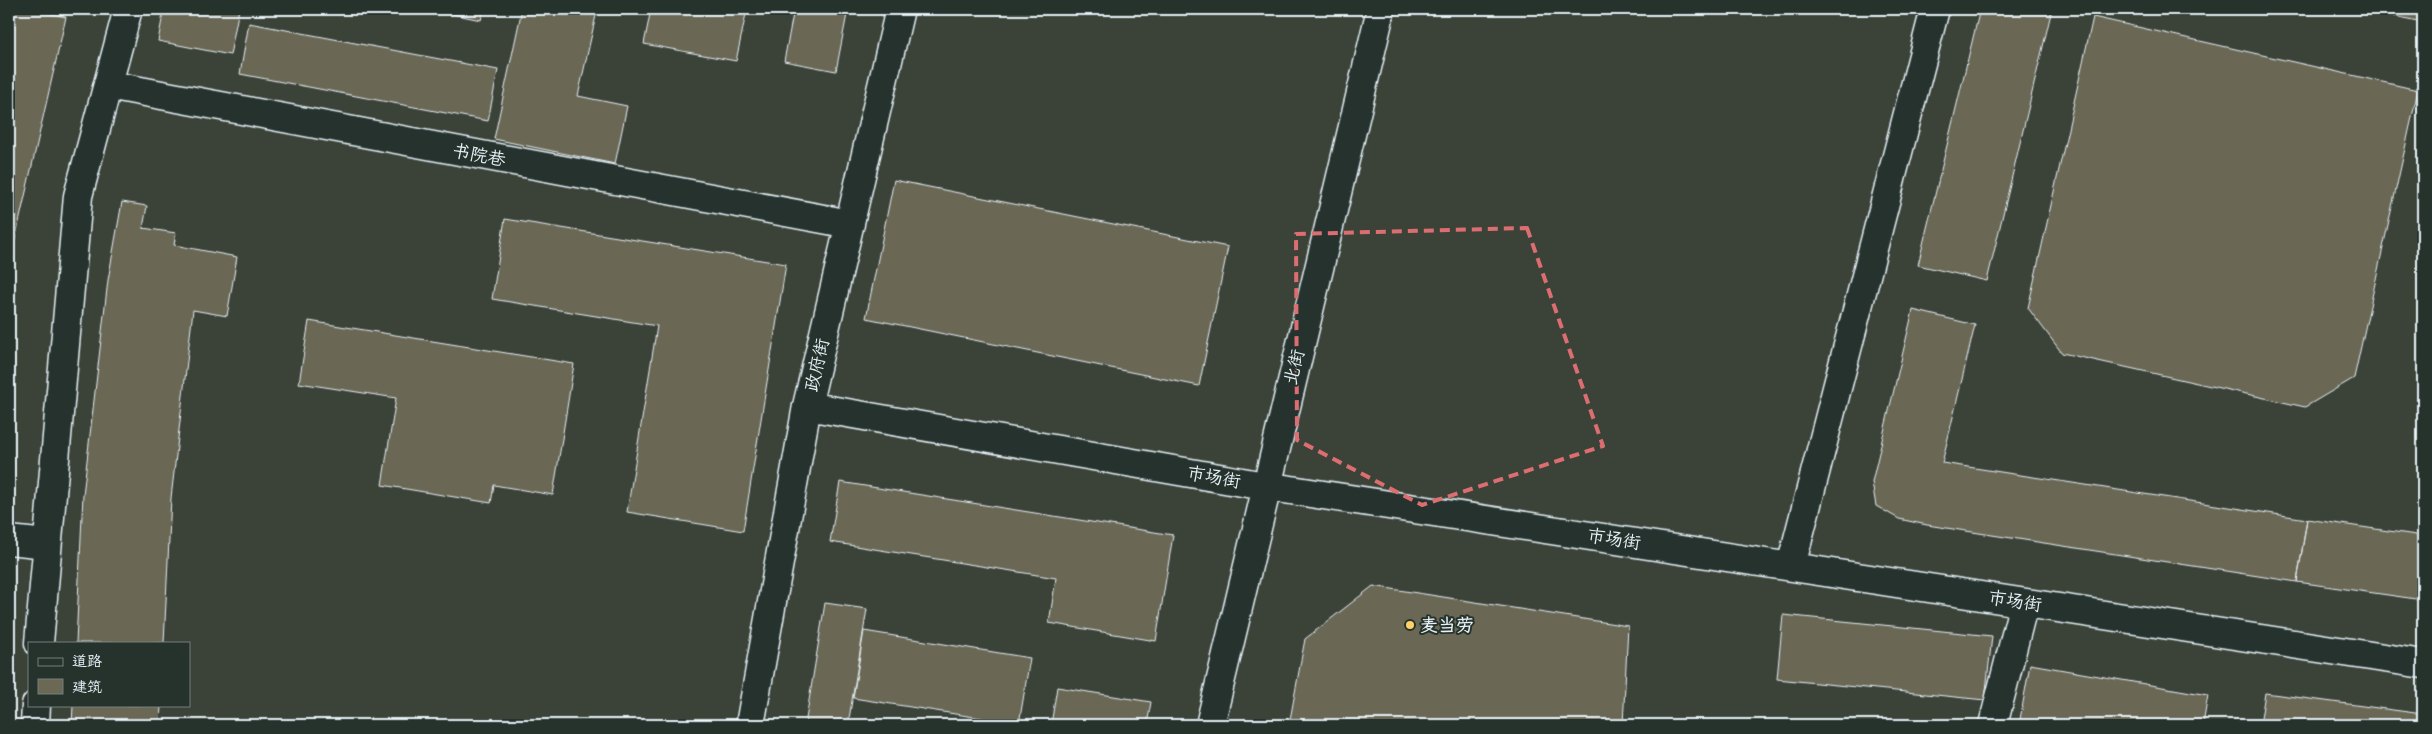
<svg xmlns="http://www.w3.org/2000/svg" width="2432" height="734" font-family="Mynerve,'LXGW WenKai TC',sans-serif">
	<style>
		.building { fill: #6b6854; stroke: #e8f1f8 }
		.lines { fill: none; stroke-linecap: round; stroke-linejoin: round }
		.minor-casing { stroke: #e8f1f8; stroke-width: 31 }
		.minor { stroke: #26332d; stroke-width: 28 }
		.marked { fill: none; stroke: #dc6e71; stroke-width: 4; stroke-dasharray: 10 6; stroke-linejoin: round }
		.poi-dot { fill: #ffd166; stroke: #26332d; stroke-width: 2 }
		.labels { text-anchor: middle; stroke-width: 4; stroke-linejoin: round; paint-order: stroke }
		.street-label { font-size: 18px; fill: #e8f1f8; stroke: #26332d }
		.poi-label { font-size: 18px; font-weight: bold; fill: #e8f1f8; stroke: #26332d; text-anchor: start }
	</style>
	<rect width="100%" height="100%" fill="#3b4339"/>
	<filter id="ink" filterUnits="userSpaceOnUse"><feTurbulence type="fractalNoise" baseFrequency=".02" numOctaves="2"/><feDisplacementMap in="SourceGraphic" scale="10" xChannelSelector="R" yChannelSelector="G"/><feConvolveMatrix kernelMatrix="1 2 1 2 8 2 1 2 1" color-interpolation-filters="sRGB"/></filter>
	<g filter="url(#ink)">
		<!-- building -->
		<path class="building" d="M11 9H28L66 17 9 266V19Z
			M164 9H239L230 55 158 41Z
			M428 9H484L481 20Z
			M522 9H585L597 11 578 96 627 106 615 164 494 139Z
			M651 9H747L736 61 644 44Z
			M794 9H848L836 71 784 61Z
			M1980 9H2052L1987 281 1918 265Z
			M2362 9H2423V19L2422 22Z
			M2093 17 2418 90 2354 378 2305 407 2062 353 2028 308Z
			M249 23 498 70 488 121 240 74Z
			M894 180 1228 247 1199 386 866 318Z
			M122 202 147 206 143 228 176 233 174 245 237 257 227 316 193 310 171 498 164 643H76L83 495 108 280Z
			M505 219 786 264 743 531 627 512 657 326 492 299Z
			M1913 310 1975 325 1942 463 2307 519 2297 582 1927 525 1899 519 1876 506 1872 482Z
			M309 321 574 364 553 495 494 485 491 503 382 485 396 398 299 383Z
			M840 482 1173 535 1156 641 1049 623 1056 578 830 542Z
			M2307 519 2423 536V600L2297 582Z
			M1373 586 1628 626 1623 725H1289L1305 639Z
			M825 603 867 609 848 725H805Z
			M1783 615 1992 636 1985 700 1777 679Z
			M864 631 1030 658 1019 724 853 698Z
			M2030 664 2208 695 2203 725H2019Z
			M1057 687 1151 702 1147 725H1051Z
			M2265 693 2423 714V725H2260Z
			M73 705H161L160 725H72Z"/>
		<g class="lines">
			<defs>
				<path id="minor" d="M108 85 850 224
					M807 406 1265 486 2423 664
					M9 540 47 544
					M1791 566 1935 9
					M39 643 78 196 128 9
					M35 725 36 705
					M750 725 807 406 900 9
					M1210 725 1381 9
					M1993 725 2024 603"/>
			</defs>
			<!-- minor casing -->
			<use href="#minor" class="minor-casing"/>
			<!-- minor -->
			<use href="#minor" class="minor"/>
		</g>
	</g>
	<!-- marked area -->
	<path class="marked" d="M1527 228 1603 446 1422 505 1297 440 1296 234Z"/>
	<!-- markers -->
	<circle class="poi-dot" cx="1410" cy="625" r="5"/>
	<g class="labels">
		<!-- street labels -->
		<g class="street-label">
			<text transform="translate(479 155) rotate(11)" y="6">书院巷</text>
			<text transform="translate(817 365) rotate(-77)" y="6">政府街</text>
			<text transform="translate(1294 367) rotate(-76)" y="6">北街</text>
			<text transform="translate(1214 477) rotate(10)" y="6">市场街</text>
			<text transform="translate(1614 539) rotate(9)" y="6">市场街</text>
			<text transform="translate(2015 601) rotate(9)" y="6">市场街</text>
		</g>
		<!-- poi labels -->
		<g class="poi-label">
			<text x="1420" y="631">麦当劳</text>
		</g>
	</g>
	<!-- margin -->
	<rect width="2432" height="734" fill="none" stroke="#26332d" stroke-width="30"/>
	<rect x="15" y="15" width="2402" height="704" fill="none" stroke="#e8f1f8" stroke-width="2" filter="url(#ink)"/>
	<!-- legend -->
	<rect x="28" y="642" width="162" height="65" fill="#26332d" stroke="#747f7e"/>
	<rect x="38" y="658" width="25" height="8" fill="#26332d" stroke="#747f7e"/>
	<text x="72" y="666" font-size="15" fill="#e8f1f8">道路</text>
	<rect x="38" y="679" width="25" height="15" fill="#6b6854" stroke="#747f7e"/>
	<text x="72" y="692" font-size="15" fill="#e8f1f8">建筑</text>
</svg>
